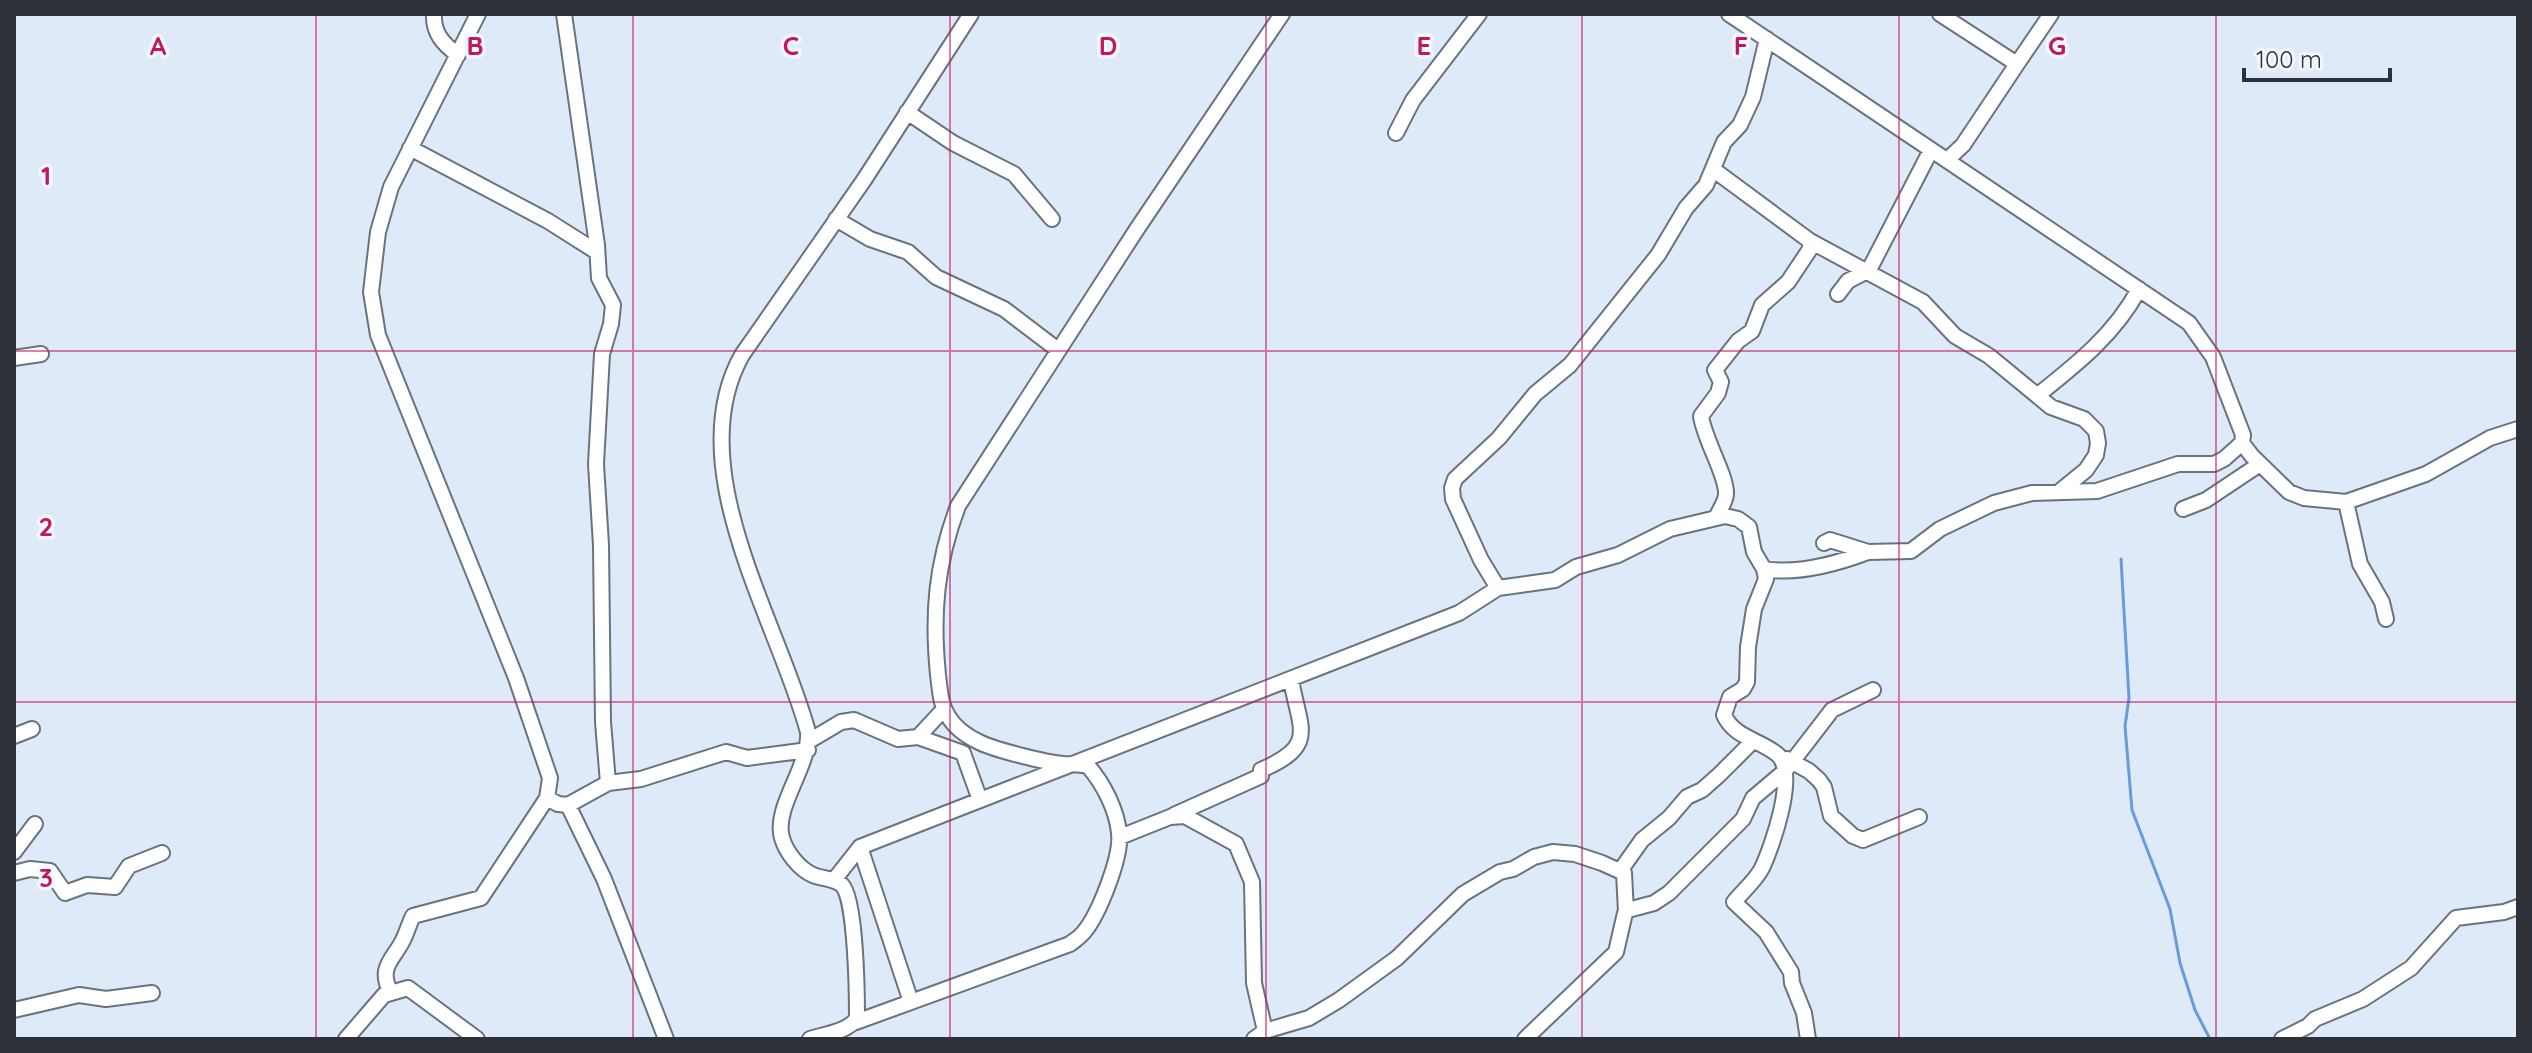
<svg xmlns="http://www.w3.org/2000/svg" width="2532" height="1053" font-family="Quicksand,sans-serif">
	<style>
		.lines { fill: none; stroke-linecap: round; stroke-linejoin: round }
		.stream { stroke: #699adb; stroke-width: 3 }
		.minor-casing { stroke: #697380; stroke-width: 18 }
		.minor { stroke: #fff; stroke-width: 14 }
		.grid { fill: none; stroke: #c2185b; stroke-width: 2; stroke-opacity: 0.55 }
		.grid-label { font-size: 26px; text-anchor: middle; font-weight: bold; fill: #c2185b; stroke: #f2f7fd; stroke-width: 7; stroke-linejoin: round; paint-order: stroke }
	</style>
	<rect width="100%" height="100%" fill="#dfeaf9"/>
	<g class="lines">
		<!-- stream -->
		<path class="stream" d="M2121 559 2129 698 2125 726 2132 810 2170 909 2180 963 2195 1010 2210 1039"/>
		<defs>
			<path id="minor" d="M434 14C433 33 443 44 458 55
				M478 14 391 187 378 232 371 292 378 335 516 678 550 778 547 798 558 804 568 805
				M564 14 597 245 599 278 613 305 611 324 602 354 596 464 601 545 603 722 608 783 568 805 604 879 666 1039
				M1729 14 2189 323 2213 357 2243 435 2242 443 2252 456 2289 492 2304 498 2346 502 2426 474 2490 438 2518 429
				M1940 14 2017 64 1963 145 1947 160
				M2017 64 2051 14
				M907 112 953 143 1014 174 1052 219
				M1396 133 1413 100 1479 14
				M410 148 548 221 597 252
				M1714 170 1810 241 1923 302 1955 336 1989 356 2051 407 2084 419 2096 431 2098 443 2096 455 2086 470 2059 492
				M836 219 870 239 908 252 936 277 1004 309 1058 350
				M1838 294 1848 281 1869 270 1931 150
				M14 358 41 354
				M2038 395C2077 364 2115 334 2139 289
				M2346 502 2360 564 2382 602 2386 619
				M2183 509 2206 500 2260 464
				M1716 518C1719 511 1726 501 1726 494 1727 476 1704 439 1701 416L1718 393 1721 382 1715 370 1738 341 1752 331 1762 305 1788 282 1810 249V241
				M1824 543 1830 540 1868 552 1911 551 1940 529 1994 503 2032 493 2097 491 2178 464H2214L2224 459 2242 443
				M1764 569C1798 575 1836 564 1868 552
				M1498 588 1481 560 1453 499 1452 488 1455 479 1499 438 1535 394 1570 365 1658 255 1686 208 1706 185 1724 142 1740 125 1753 97 1767 39
				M14 736 32 729
				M918 737 944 709
				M809 741 841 722 854 720 898 739 918 737 963 753 980 800
				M1787 759 1809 771 1819 780 1824 787 1831 816 1853 836 1863 840 1919 817
				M608 783 641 779 726 752 747 758 808 750
				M1174 815 1261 776V770C1319 745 1299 729 1291 679
				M1120 837 1170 817 1185 816 1236 844 1252 882 1254 983 1265 1031
				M14 852 35 824
				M1620 871 1642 840 1669 818 1687 797 1702 790 1719 775 1753 741
				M14 873 30 869 50 871 65 893 87 885 115 887 129 866 162 853
				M834 880 860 847
				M391 993C377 967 394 959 403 940 407 932 409 924 413 916L481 898 547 798
				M911 1002 860 847 1459 613 1498 588 1555 580 1576 567 1618 555 1670 529 1725 516 1738 519 1749 527 1754 552 1764 569 1766 579 1754 609 1748 647 1747 682 1743 689 1730 697 1724 715C1734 738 1761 740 1778 755 1798 773 1772 847 1762 868 1756 880 1743 891 1734 902L1766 932 1791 972 1792 983 1804 1013 1808 1039
				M14 1010 79 995 106 999 152 993
				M856 1022 1070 944C1075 940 1080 937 1084 932 1099 914 1122 856 1119 833 1117 810 1103 783 1088 766 1079 764 1072 764 1064 764 1047 763 996 750 981 743 968 737 955 728 948 716 940 704 940 689 938 675 932 614 936 564 958 506L1137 229 1282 14
				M346 1039 384 995 408 988 477 1039
				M810 1039C825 1034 848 1032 857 1018 857 995 856 899 842 885 834 878 822 879 813 875 799 869 786 852 782 838 773 807 810 767 808 732 778 621 679 467 742 355L864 180 971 14
				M1254 1039 1265 1031 1309 1018 1339 1000 1397 958 1463 894 1500 872 1513 869 1534 857 1553 852 1575 854 1602 863 1624 873 1626 912
				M1525 1039 1616 952 1625 913 1628 910 1654 903 1669 893 1743 819 1753 798 1785 771 1832 710 1873 690
				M2282 1039 2308 1026 2315 1019 2363 999 2411 968 2456 918 2504 912 2518 907"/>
		</defs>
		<!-- minor casing -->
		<use href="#minor" class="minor-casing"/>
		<!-- minor -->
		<use href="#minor" class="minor"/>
	</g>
	<!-- grid -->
	<path class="grid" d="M316 14V1039M633 14V1039M950 14V1039M1266 14V1039M1582 14V1039M1899 14V1039M2216 14V1039M14 351H2518M14 702H2518"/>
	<g class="grid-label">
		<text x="158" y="55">A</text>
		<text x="475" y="55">B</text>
		<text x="791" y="55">C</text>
		<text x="1108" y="55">D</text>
		<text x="1424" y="55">E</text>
		<text x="1741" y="55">F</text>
		<text x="2057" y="55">G</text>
		<text x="46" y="185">1</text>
		<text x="46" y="536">2</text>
		<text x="46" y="887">3</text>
	</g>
	<!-- border -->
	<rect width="2532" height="1053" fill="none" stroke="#2e3238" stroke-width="32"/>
	<!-- scale -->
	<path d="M2244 68v12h146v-12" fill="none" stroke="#2e3238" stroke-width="4"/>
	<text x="2256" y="68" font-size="24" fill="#2e3238" stroke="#f2f7fd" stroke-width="6" paint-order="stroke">100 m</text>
</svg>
